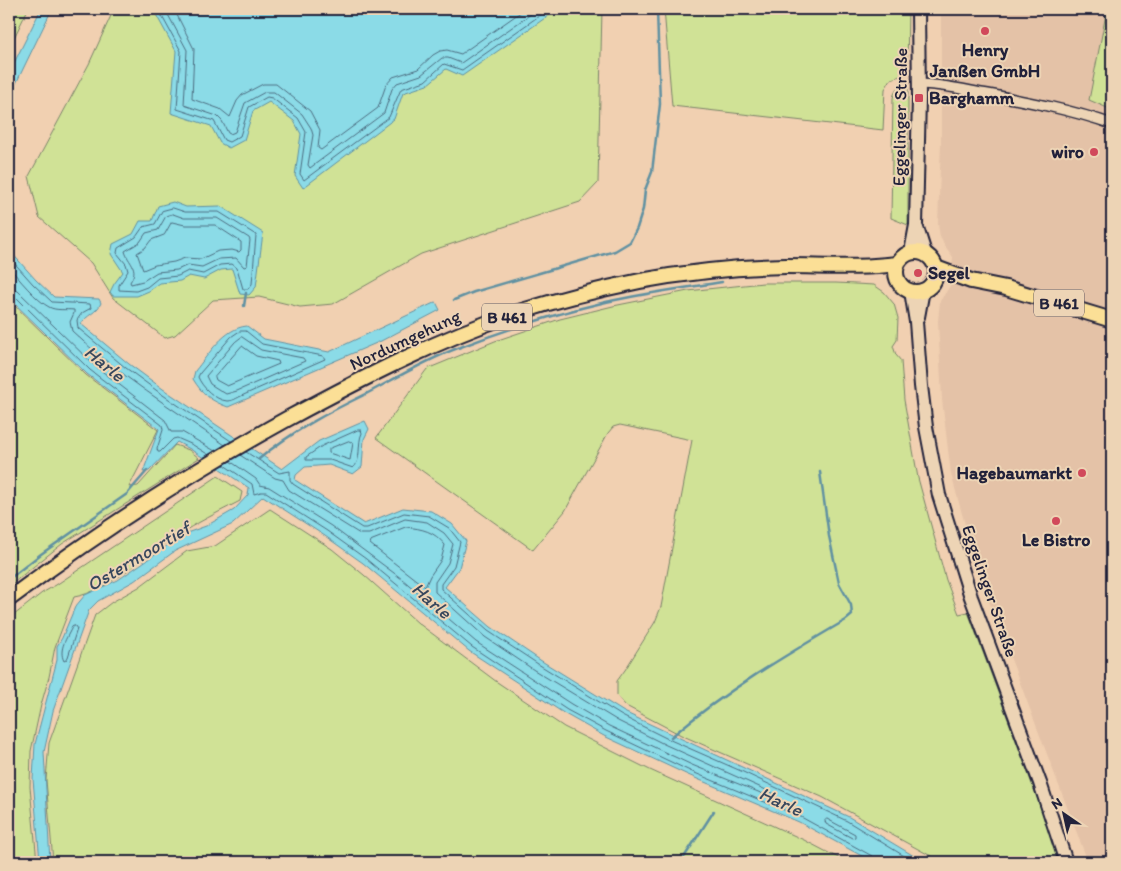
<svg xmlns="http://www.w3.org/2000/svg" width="1121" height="871" font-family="Itim,sans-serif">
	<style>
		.built { fill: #e4c2a7 }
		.green { fill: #d0e296; stroke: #798268 }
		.water { fill: #8bdbe7; stroke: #6191a2 }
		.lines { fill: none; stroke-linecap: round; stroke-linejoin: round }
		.shore { stroke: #4c6c80; stroke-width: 1 }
		.stream { stroke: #6191a2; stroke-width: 2.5 }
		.street-casing { stroke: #22223b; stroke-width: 12 }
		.secondary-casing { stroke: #22223b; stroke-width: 16 }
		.primary-casing { stroke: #22223b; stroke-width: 18 }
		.street { stroke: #edd4b5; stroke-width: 9 }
		.secondary { stroke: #edd4b5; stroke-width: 12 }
		.primary { stroke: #fbdf96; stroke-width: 14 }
		.poi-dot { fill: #d1495b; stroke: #edd4b5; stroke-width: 2 }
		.labels { text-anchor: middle; stroke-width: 4; stroke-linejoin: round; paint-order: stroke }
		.shield { fill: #edd4b5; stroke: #5f5760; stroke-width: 1 }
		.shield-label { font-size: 16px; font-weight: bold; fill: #22223b }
		.poi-label { font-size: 18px; font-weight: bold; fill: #22223b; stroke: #edd4b5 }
		.street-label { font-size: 18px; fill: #22223b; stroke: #edd4b5 }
		.water-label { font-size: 19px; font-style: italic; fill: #37475d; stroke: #edd4b5 }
	</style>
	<rect width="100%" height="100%" fill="#f1d0b1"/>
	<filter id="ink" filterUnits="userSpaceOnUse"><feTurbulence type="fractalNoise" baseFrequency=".02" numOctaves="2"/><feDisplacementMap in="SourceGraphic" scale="10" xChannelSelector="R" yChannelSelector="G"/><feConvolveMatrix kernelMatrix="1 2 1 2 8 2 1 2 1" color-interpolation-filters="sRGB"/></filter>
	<g filter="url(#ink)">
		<!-- built -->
		<path class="built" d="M941 9H1112V862H1088L979 575 951 474 942 400 938 321 940 301 950 286 953 257 945 246 940 237 938 224 941 142Z"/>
		<!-- green -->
		<path class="green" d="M9 9H28L9 48Z
			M114 9H602L598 183 580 202 421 254 333 304 300 307 259 297 213 300 175 335 165 338 113 298 91 263 39 217 29 176 89 64Z
			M664 9H908L907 74 891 79 885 89 883 130 672 106Z
			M1107 9H1112V110L1089 100Z
			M908 85V225L891 218 893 98C895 89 899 86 908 85Z
			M763 283H836L874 285 884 292 894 304 898 318 897 340 893 346 896 355 901 361 904 400 918 478 946 580 959 614 968 612 1061 862H942L822 797 681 735 626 706 617 696V681L625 670 655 622 661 607 692 440 620 425 613 427 608 433 565 511 533 550 376 438 427 369 495 341 560 319 613 306 688 291Z
			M9 300 86 375 158 430 129 487 138 486 175 445 189 450 199 458 62 544 9 586Z
			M218 476 242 492 240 501C219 512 196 523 176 536 146 554 107 592 74 597L55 647 49 677 41 705 31 751 30 787 37 862H9V619L42 593 56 585Z
			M270 509 332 549 364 575 418 623 497 682 564 727 650 770 804 840 846 862H53L46 780 49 743 95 615 112 602 139 587 187 551 215 546Z"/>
		<!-- water -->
		<path class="water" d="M41 9H52L9 98V73Z
			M153 9H558L462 76 446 69 427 85 403 93 394 119 303 188 295 176 301 134 294 121 269 102 253 111 244 140 229 148 220 143 211 126 171 113 176 51Z
			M173 202 186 207 220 206 263 233 256 287 249 295 240 294 232 269 221 270 204 279 189 276 180 281 160 283 149 291 137 296H113L110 292 114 284 123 272 111 254 113 244 133 234 140 221H152L158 206Z
			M9 250 36 280 54 297 99 299 101 303C97 313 86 315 81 324L129 364 163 389 282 469 319 441 365 421 369 429 364 439 362 467 353 474 329 465 305 467 296 475 295 480 364 524 403 508 431 511 452 524 466 541 459 568 445 587 491 627 540 660 624 712 849 817 924 862H873L799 822 688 775 604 736 565 714 469 651 363 563 325 536 263 496 233 524 175 551 134 581 98 601 89 610 53 711 44 752 50 862H40L33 779 35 744 57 660V646L62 638 75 607 85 595 118 580 184 534 206 526 234 510 248 495 249 488 190 449 177 442 149 471 143 472 159 429 87 374 9 298Z
			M436 302 440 310 381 341 228 407C211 401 202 394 193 379L195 371C209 354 224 328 247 326L264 339 329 352Z"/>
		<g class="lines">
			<!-- shore -->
			<path class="shore" d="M158 9 181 51 177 109 214 121 224 140 229 142 240 136 249 107 267 97 272 98 298 118 306 132 300 174 304 180 389 117 401 89 425 81 444 64 462 70 549 9
				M165 9 187 50 184 105 217 116 222 121 228 133 230 134 235 132 245 103 265 92H274L302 114 311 128 313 135 308 165 310 168 384 113 392 89 397 83 421 75 442 58H448L461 63 538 9
				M174 9 194 49 192 99 220 109 230 117 237 101 242 95 263 84H276L310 111 320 130 318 148 321 150 378 108 386 85 393 77 418 69 433 55 440 51 447 50 461 54 525 9
				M173 208 185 212H219L256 235 252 284 248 289H243L237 268 232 264 220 265 203 274 188 271 178 276 158 278 147 287 136 291 119 290V285L128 271 126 264 117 253 118 248 136 237 143 227 155 224 162 211Z
				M173 214 184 218H217L249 238 250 240 247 266 244 267 236 258 219 259 202 267 188 265 177 270 157 272 143 281 131 284 130 282C140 267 128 263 125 251L140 242 146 233 158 230 166 216Z
				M172 222 185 225H215L241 242V250L239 252 232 250 218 251 201 259 185 258 174 262 155 265 143 270 137 253 145 248 151 240 164 235Z
				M9 257 33 284 52 302 90 304 91 308 82 313 77 320 78 328 126 368 160 393 231 441
				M9 267C18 278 37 301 49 307 56 311 66 309 74 310V313L70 322 72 331C118 375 173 409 225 445
				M9 288 18 291 94 365 165 420 171 432H182L215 451
				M9 294 14 295 24 305 90 370 162 425 163 430 157 449 158 452H160L173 439 177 438 193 445 209 455
				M240 331H246L262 344 323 356 325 359 239 397C236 399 231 401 227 401 215 400 202 387 198 377L200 373 231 337Z
				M242 337 261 350 303 358 305 361 237 391 226 394 210 384 206 376 235 342Z
				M242 346 256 356 278 361 279 364 227 386 216 380 215 377Z
				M358 430H361L362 433C357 443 362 461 353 468L330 460H306V457L322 446Z
				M349 441 353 443 350 460 329 453V449Z
				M246 452 279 473 290 471V480L293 484 362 528H367L404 513 429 516 449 528 460 542 454 566 441 584V589L488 631 538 664 622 716 668 739 741 771 847 821 914 862
				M230 461 256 479 260 485 269 487 331 526 402 579 476 642 571 704 609 726 692 765 773 798 776 797 775 794 666 745 618 721 534 670 485 637 435 592V582L448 563 453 544 444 533 427 522 405 519 369 534H360L289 490 283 480 275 478 240 455
				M224 465 252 484 254 494 261 492H266L327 531 366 559 472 647 567 710 606 731 690 771 801 817 872 856 874 862
				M406 527C423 529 434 531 445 545L441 560 430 576 425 587 370 544 371 541Z
				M75 626 77 629 68 657 66 660 64 661C58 649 67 638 72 627Z
				M827 819 855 834V837L852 838 826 824 825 821Z"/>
			<!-- stream -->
			<path class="stream" d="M454 300 474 292 615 251 630 242 637 228 643 209 645 190 652 172 660 104 657 9
				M244 306 246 293
				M259 459C291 432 329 412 366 394 396 378 426 360 458 348 505 330 558 313 606 302 645 293 684 288 722 282
				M9 579 41 554 127 494 147 471
				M671 737C725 691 786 655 846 620L852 615 851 605 839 583 829 536 820 472
				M681 862 714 811"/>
			<defs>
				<path id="street" d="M918 84C942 84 965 90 988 94 1030 102 1072 110 1112 124"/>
				<path id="secondary" d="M917 228 925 253
					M911 252 916 225 919 98 918 9
					M911 291 916 322 921 386 926 427 939 495 971 597 1040 783 1066 862
					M918 317 923 290"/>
				<path id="primary" d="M896 272a20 20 0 1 1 40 0a20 20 0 1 1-40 0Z
					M936 268 971 281 1006 288 1112 320
					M9 599C97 533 191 472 287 419 363 378 440 338 522 311 560 299 601 289 640 281 688 272 737 267 786 266 823 266 860 269 897 264"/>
			</defs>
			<!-- street casing -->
			<use href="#street" class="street-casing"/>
			<!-- secondary casing -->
			<use href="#secondary" class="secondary-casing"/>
			<!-- primary casing -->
			<use href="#primary" class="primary-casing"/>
			<!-- street -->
			<use href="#street" class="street"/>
			<!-- secondary -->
			<use href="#secondary" class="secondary"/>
			<!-- primary -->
			<use href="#primary" class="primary"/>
		</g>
	</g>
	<!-- markers -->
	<g class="poi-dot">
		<circle cx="985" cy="31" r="5"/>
		<rect x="914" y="93" width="10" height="10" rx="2.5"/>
		<circle cx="1094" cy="152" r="5"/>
		<circle cx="918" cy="273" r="5"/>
		<circle cx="1082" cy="473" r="5"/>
		<circle cx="1056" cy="521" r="5"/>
	</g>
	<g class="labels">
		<!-- shield labels -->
		<g class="shield">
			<rect x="1034" y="289.5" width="50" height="27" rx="4"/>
			<rect x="482" y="303.5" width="50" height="27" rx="4"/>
		</g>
		<g class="shield-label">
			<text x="1059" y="309">B 461</text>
			<text x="507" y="323">B 461</text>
		</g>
		<!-- poi labels -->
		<g class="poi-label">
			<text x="985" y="56">Henry<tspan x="985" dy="21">Janßen GmbH</tspan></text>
			<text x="929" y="104" text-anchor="start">Barghamm</text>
			<text x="1084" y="158" text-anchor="end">wiro</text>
			<text x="928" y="279" text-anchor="start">Segel</text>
			<text x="1072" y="479" text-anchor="end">Hagebaumarkt</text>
			<text x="1056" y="546">Le Bistro</text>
		</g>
		<!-- street labels -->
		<g class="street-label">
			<text transform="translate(900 117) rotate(-89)" y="6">Eggelinger Straße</text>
			<text transform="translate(405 340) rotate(-25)" y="6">Nordumgehung</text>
			<text transform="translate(990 591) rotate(71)" y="6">Eggelinger Straße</text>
		</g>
		<!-- water labels -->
		<g class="water-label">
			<text transform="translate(105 363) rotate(39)" y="7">Harle</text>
			<text transform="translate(138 556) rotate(-31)" y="7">Ostermoortief</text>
			<text transform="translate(432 600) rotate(41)" y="7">Harle</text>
			<text transform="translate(781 801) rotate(25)" y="7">Harle</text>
		</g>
	</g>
	<!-- margin -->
	<rect width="1121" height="871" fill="none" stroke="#edd4b5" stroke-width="30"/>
	<rect x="15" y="15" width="1091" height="841" fill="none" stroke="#22223b" stroke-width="2" filter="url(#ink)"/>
	<!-- north arrow -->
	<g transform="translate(1064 814) rotate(326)" stroke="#edd4b5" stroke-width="4" paint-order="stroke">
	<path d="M0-4L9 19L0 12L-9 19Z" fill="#22223b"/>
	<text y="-8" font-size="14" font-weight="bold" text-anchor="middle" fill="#22223b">N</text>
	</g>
</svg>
